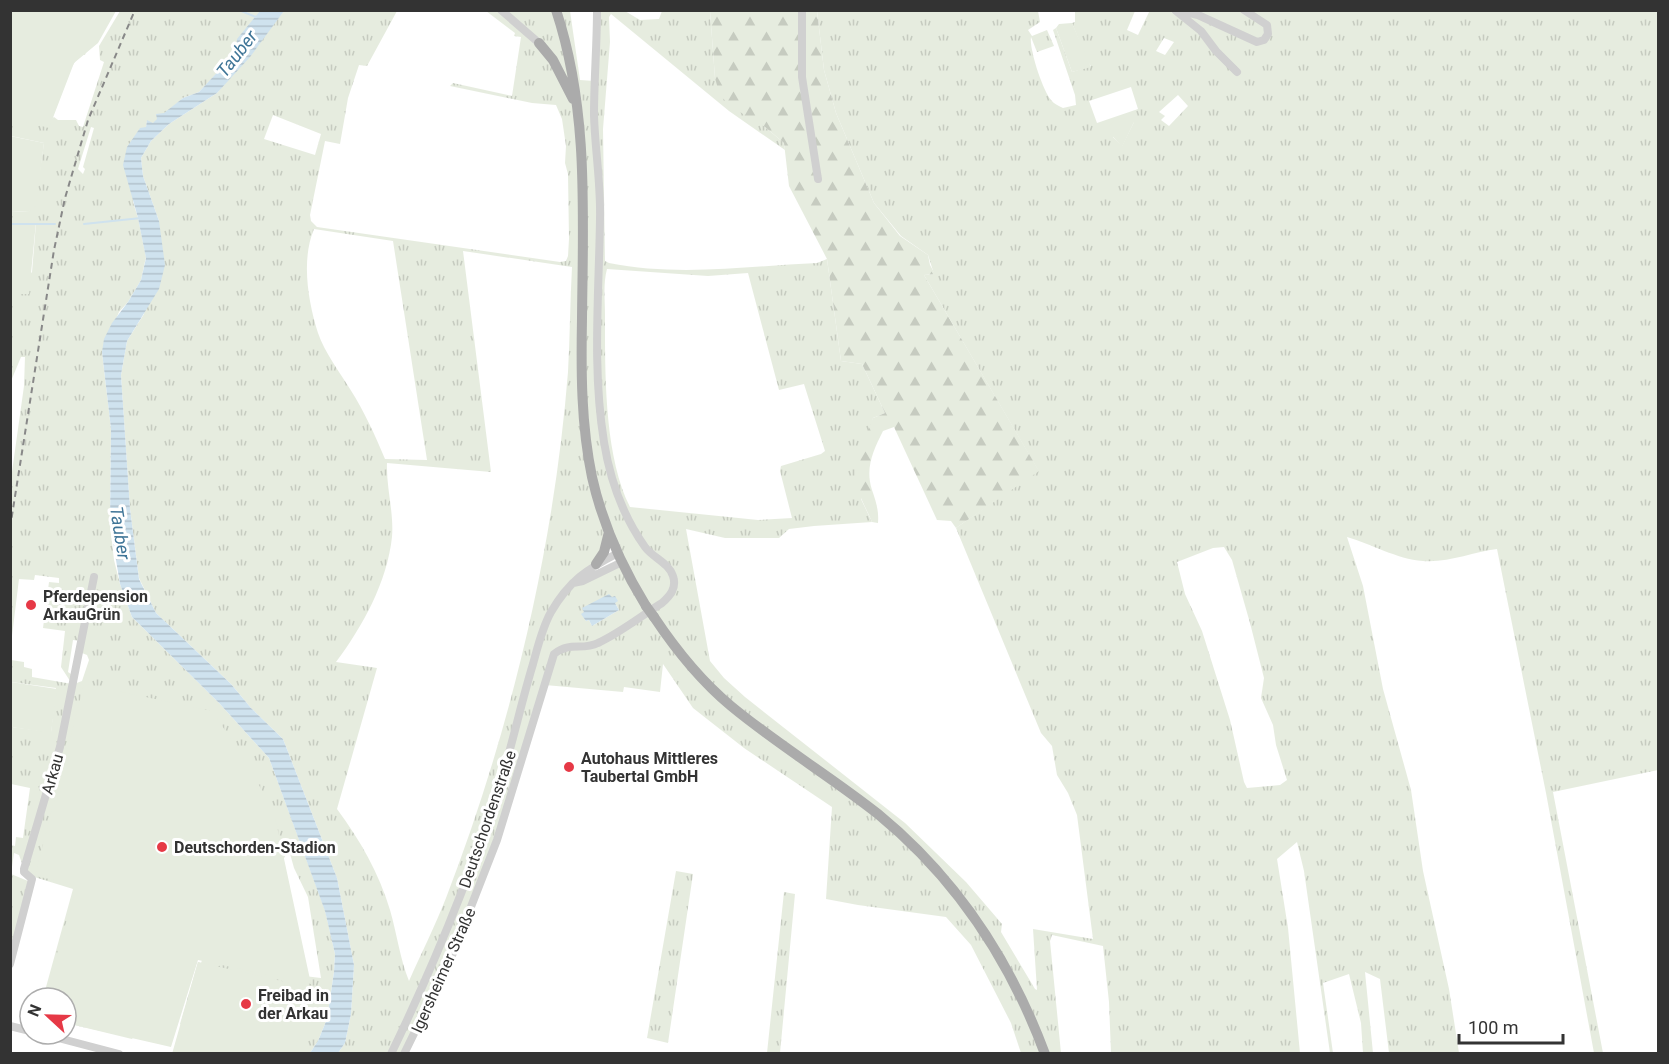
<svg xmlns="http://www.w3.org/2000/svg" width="1669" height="1064" font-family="Roboto,sans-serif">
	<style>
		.grass { fill: url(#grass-tufts); fill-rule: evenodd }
		.forest { fill: url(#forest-firs) }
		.garden { fill: #e6ecdf }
		.water { fill: url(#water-rules) }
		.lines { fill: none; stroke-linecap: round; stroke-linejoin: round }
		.stream { stroke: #cfe2ee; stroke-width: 2 }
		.minor { stroke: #d0d0d0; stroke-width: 8 }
		.major { stroke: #ababab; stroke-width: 10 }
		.rail { stroke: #888; stroke-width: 2; stroke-dasharray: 6 4.5; stroke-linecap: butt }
		.major-bridge { stroke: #ababab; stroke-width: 10 }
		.poi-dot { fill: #e63946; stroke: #fff; stroke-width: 2 }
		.labels { text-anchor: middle; stroke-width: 6; stroke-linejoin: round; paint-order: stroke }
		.poi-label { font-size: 16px; font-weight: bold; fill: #333; stroke: #fff; text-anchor: start }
		.street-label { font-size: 16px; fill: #333; stroke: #fff }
		.water-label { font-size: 18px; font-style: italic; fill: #3f7597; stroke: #fff }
	</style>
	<defs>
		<pattern id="grass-tufts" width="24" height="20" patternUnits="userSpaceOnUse" patternTransform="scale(1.5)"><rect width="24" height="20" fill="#e6ecdf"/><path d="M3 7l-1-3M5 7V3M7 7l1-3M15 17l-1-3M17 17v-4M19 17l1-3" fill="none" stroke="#c6cbc0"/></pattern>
		<pattern id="forest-firs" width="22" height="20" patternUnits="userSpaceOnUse" patternTransform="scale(1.5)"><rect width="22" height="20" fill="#e6ecdf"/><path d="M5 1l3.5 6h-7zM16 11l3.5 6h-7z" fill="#c6cbc0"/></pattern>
		<pattern id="water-rules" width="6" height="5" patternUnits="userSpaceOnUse" patternTransform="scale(1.5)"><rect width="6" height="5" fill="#cfe2ee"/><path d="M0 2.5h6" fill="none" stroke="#b2c2cd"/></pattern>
	</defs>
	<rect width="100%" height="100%" fill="#fff"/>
	<!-- grass -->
	<path class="grass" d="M239 10 247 13 248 11H260L237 52 199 92 183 98 153 124 147 121 133 202 138 218 146 257 141 280 128 302 119 312 102 352 111 429 110 524 114 560 120 584 132 617 220 704 269 758 325 910 335 954 334 972 327 1019 318 1041 310 1053H218L180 1024 198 962 201 963 203 957 287 974 321 978 308 897 294 868 289 850 271 879 250 881 132 1039 66 1023 186 961 54 998H43L73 889 31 876 24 869 19 855 14 853 11 874 28 881 11 950V845L15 846 16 837 23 838 30 788 11 784V727L51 732 56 688 11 682V660L24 662V667L32 669V677L72 684 61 667 65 631 43 628 49 582 59 583V578L35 575 34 580 19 579 11 644 10 486 24 386 25 357H21L11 381V294L32 272 36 223H11V212L29 211 40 170 44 143 11 136 10 82 81 11 86 52 85 55H79L64 80 50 120 54 117 58 120H76L79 126 83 127 104 62 100 60 99 46 120 11ZM91 127 94 128 83 167 85 169 83 174 78 169ZM73 640 81 641 82 653 87 655 89 660 82 681 74 684 75 677 68 672Z
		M1150 10 1658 11V770L1553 792 1603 1053H1594L1546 793 1497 549C1473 552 1448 563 1423 561 1396 559 1372 544 1347 537L1363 586 1383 689 1411 790 1423 871 1449 989 1459 1053H1389L1380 979 1365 972 1373 1053H1363L1361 1023 1349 974 1323 983 1333 1053H1330L1304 871 1297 842 1277 859 1288 928 1300 1053H1111L1109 1002 1103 946 1052 935 1050 941 1061 1053H1021L1011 1023 971 945 946 917 858 905 826 899 832 807 744 748 693 708 663 664 660 692 624 687 623 692 545 685 497 840 451 958 404 1053H338L345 1043 351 1014 354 965 337 878 283 739 251 708 231 684 156 613 139 578 130 509 121 375 127 341 144 314 159 221 143 176 141 158 151 141 169 124 217 93 284 11H397L367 66 359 65 348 98 340 144 325 141 310 215 311 221 317 227 560 262 566 261 568 256 569 239 568 174 565 163 566 146 562 119 556 105 532 103 450 86 453 83 512 96 521 37 514 36 515 33 486 11H570L580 80 594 81 597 11H625L640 20 659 19 662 11H710L715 78 765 127 784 143 785 150 729 111 611 14 609 17 610 42 603 129 605 261 609 263C679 277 747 266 817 263L827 259 841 361 862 364 885 413 873 418 861 499 872 522 814 526 789 529 779 538H725L686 529 710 661 724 678 745 697 905 823 966 882 1002 924 1001 932 1035 989 1037 990 1033 929 1093 939 1077 815 1068 793 1057 775 1052 746 1041 733 956 528 1038 470 924 275 934 274 928 255 901 236 874 203 836 113 824 70 817 11H1038L1040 22 1028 30 1032 36 1047 30 1054 46 1037 52 1031 37C1029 49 1043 91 1051 100 1054 104 1059 106 1063 108L1076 105 1075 95 1053 30 1056 28 1072 72 1091 66 1087 61 1072 23 1075 22V11H1072H1135L1127 30 1138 35ZM1164 38 1174 42 1165 55 1156 51ZM1131 87 1138 109 1097 123 1089 101ZM1178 95 1188 106 1169 126 1161 120 1165 116 1159 112ZM273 115 321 134 315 155 264 139ZM1134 122 1122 146 1113 137ZM314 229 393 241 427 460 385 459C375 435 364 411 350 389 339 371 325 353 318 333 308 301 301 260 314 229ZM463 251 572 267C570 302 570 337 568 372 554 549 510 732 446 898 435 926 421 954 409 981 400 959 397 934 390 910 379 873 360 840 337 809L377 668 336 662C363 626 387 582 392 537 394 512 386 487 387 463L491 472ZM607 269 708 276 748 273 779 390 804 384 825 451 821 454 781 466 780 471 792 518 758 520 630 507C604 456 605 372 605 315 605 300 603 283 607 269ZM609 533 622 562 574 582 604 552ZM1224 547 1232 560 1250 623 1264 678 1261 698 1273 725 1276 745 1287 780 1280 785 1247 788 1244 782 1230 720 1202 631 1185 594 1177 562 1213 548ZM618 602 615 603 619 610 592 626 589 620 586 621 582 614ZM511 747 490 811 489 798 501 757Z
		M676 871 693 874 668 1043 647 1038Z
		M784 892 795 894 780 1053H767Z"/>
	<!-- forest -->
	<path class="forest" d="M710 11H817L824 70 836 113 874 203 900 236 928 255 930 265 935 274 924 275 1039 471 956 528 951 521 937 520 894 427 883 431C873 451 865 468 872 490 876 502 879 510 878 523L872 522C866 508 857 493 855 477 854 464 868 431 873 418L885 413 862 364 841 361 827 259 789 186 784 143 765 127 735 109 720 96 715 78Z"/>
	<!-- garden -->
	<path class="garden" d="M10 11H116L98 43 74 63 49 128 11 118Z
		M1072 23 1091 67 1072 72 1056 28 1059 24Z
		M1126 118 1134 122 1122 147 1109 132V126L1115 120Z
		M10 136 44 143 36 206 29 211 11 212Z
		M36 222 29 294H11V223Z
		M11 682 57 689 51 733 11 727Z
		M84 684 212 711 250 767 275 817 311 984 198 960 171 1047 66 1023V998H44L77 885 35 876Z
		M198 962 308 987 304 1028 293 1053 172 1054Z"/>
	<!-- water -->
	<path class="water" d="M260 11H284L250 57 217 93 169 124 151 141 141 158 143 176 159 221 165 265 159 289 127 341 121 375 130 509 139 579 156 613 231 684 251 708 283 739 337 878 354 965 351 1014 345 1043 338 1053H310L318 1041 327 1019 334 972 335 954 325 911 269 758 220 704 132 617 120 584 110 524 111 429 102 352 104 339 112 323 128 302 141 280 146 258 138 218 123 165 127 147 140 128 146 127 147 120 153 123 157 119 156 114 164 113 183 98 199 92 236 52 237 39Z
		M609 594 612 597 615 596 618 601 615 603 619 610 592 626 589 620 586 621 581 614 584 612 582 608Z"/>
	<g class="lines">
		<!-- stream -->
		<path class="stream" d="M239 10 256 17
			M10 224H55
			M84 224 141 218"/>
		<!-- minor -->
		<path class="minor" d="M501 10 539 43
			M802 10V77L818 179
			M1177 10 1198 15 1257 42 1264 40 1268 34 1267 25 1244 10
			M1176 11 1201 31 1216 51 1237 72
			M573 583 583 581 622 562
			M10 964 31 883 32 879 24 872V869L60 747 94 577
			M10 1026 30 1031
			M43 1034 119 1054
			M391 1054C435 963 473 870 503 774 514 737 522 700 533 664 538 646 542 628 551 612 569 581 587 569 618 553
			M404 1054 451 958 497 840 554 654C570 641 582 651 598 643 620 633 641 616 662 603 670 596 677 588 673 576 669 563 653 558 645 547 623 516 610 480 604 442 592 369 599 293 600 219 601 184 595 150 594 115 594 80 597 45 597 10"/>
		<!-- major -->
		<path class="major" d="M556 10C589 109 583 215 582 318 581 371 581 424 592 477 602 522 622 567 646 606
			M539 43 553 60 573 99
			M596 564 604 552 609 532
			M654 617C676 650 701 681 731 706 778 745 830 776 878 814 956 878 1010 960 1045 1054"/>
		<!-- rail -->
		<path class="rail" d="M10 528 54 250 65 198 88 120 135 10"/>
		<!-- major-bridge -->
		<path class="major-bridge" d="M646 606 654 617"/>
	</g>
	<!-- markers -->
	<g class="poi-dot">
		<circle cx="31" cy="605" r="6"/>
		<circle cx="569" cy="767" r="6"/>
		<circle cx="162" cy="847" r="6"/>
		<circle cx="246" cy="1004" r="6"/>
	</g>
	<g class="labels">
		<!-- poi labels -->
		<g class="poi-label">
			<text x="43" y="602">Pferdepension<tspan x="43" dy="18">ArkauGrün</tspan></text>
			<text x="581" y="764">Autohaus Mittleres<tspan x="581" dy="18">Taubertal GmbH</tspan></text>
			<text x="174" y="853">Deutschorden-Stadion</text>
			<text x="258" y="1001">Freibad in<tspan x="258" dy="18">der Arkau</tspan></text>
		</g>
		<!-- street labels -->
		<g class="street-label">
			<text transform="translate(52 774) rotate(-74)" y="6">Arkau</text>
			<text transform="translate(487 819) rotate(-71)" y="6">Deutschordenstraße</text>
			<text transform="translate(443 970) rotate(-66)" y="6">Igersheimer Straße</text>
		</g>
		<!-- water labels -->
		<g class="water-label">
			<text transform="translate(237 54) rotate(-52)" y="6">Tauber</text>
			<text transform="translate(120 533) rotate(81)" y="6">Tauber</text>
		</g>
	</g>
	<!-- border -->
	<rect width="1669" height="1064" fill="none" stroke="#333333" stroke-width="24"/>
	<!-- north arrow -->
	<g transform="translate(48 1016) rotate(292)"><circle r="28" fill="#ffffff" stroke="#adadad" stroke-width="1.5"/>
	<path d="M0-4.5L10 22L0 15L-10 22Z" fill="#e63946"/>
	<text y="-9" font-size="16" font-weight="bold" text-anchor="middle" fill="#333333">N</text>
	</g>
	<!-- scale -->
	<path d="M1459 1034v9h104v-9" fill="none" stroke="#333333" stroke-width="3"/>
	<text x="1468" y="1034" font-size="18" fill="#333333" stroke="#ffffff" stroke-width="4.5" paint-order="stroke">100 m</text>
</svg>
